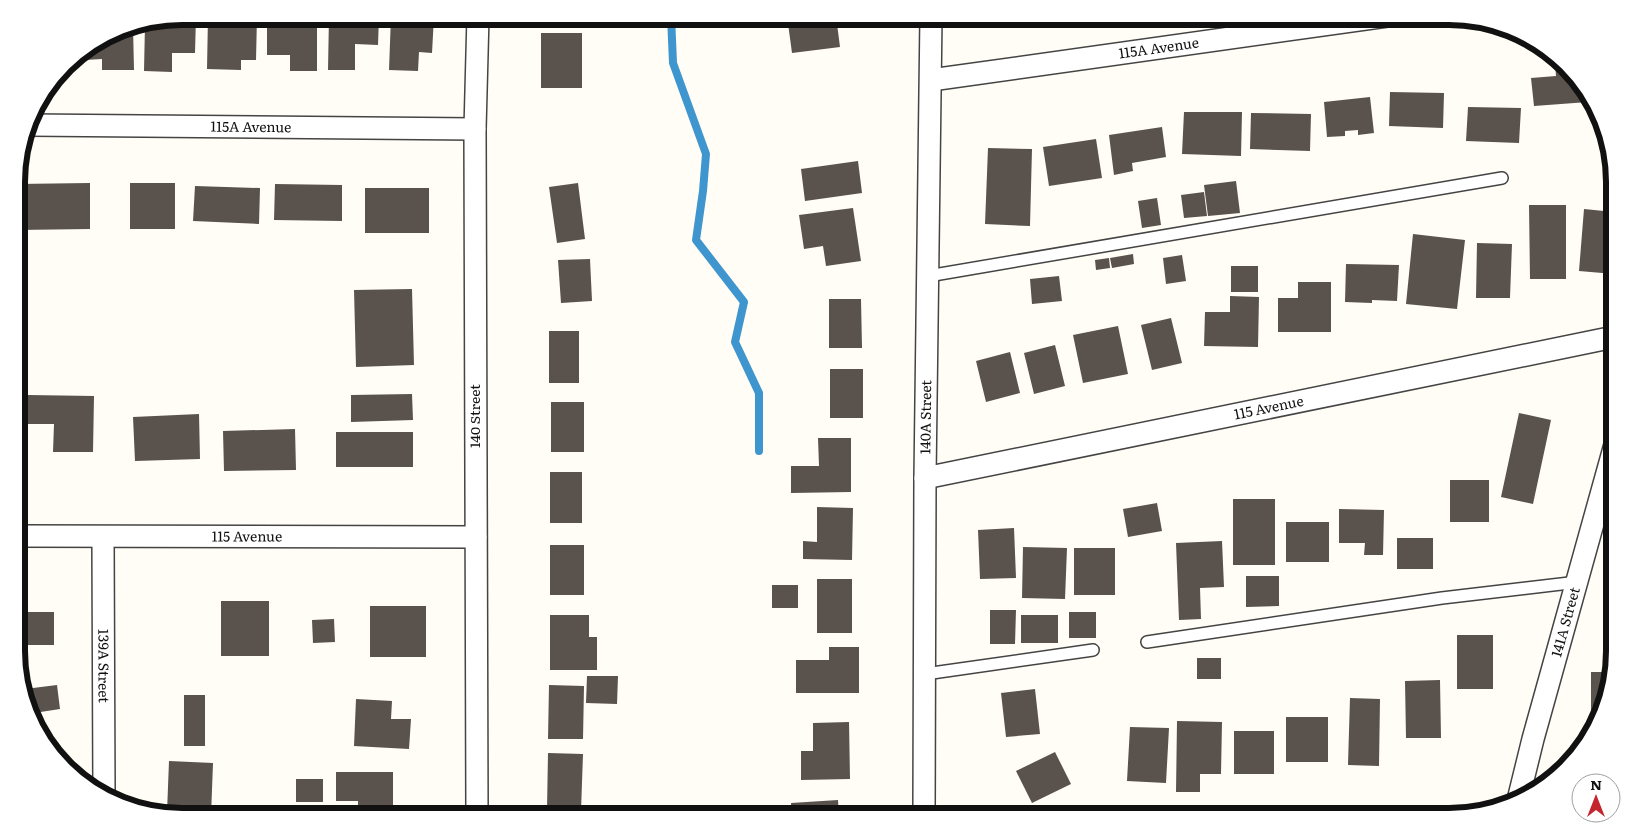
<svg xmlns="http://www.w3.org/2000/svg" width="1631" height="833" font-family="Literata,serif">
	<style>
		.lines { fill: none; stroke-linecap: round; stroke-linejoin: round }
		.stream { stroke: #3f96cf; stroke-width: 8 }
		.building { fill: #5a524d }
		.service-casing { stroke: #444; stroke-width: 14 }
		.minor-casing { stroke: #444; stroke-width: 24 }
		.service { stroke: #fff; stroke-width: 11 }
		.minor { stroke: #fff; stroke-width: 21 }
		.labels { text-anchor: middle; stroke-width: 5; stroke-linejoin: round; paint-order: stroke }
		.street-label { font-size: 14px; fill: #111; stroke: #fff }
		.rim { fill: none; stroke: #111; stroke-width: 6 }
	</style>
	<rect width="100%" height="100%" fill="#fffdf5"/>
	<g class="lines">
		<!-- stream -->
		<path class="stream" d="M671 16 673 63 706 154 703 191 696 240 744 302 735 342 759 393V451"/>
	</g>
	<!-- building -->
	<path class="building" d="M182 16H196L195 53H172V72L144 71 145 24Z
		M208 16H257L256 60H241V70L207 69Z
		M267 16H317V71H290V55H267Z
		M329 16H379L378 45 355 44V70H328Z
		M391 16H434L432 53 419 52 418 71 389 70Z
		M787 16H836L840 47 792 53Z
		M133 26 134 70H102V59L85 60V49L119 29Z
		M541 33H582V88H541Z
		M1555 62 1587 90 1588 102 1534 106 1531 78 1556 76Z
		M1390 92 1444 93 1443 128 1389 126Z
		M1370 97 1374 133 1358 135V130L1345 131V136L1327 137 1324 102Z
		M1468 107 1521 108 1519 143 1466 141Z
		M1184 112H1242L1241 156 1182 154Z
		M1251 113 1311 114 1310 151 1250 149Z
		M1162 127 1166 157 1132 163 1133 171 1114 175 1109 135Z
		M1096 139 1102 178 1049 186 1043 147Z
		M988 148 1032 149 1030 226 985 224Z
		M858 161 862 193 805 201 801 169Z
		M1236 181 1240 213 1208 216 1204 185Z
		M90 183V229L17 230V184Z
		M130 183H175V229H130Z
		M578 183 585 239 557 243 549 187Z
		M275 184 342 185V221L274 220Z
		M195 186 260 188 259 224 193 221Z
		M365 188H429V233H365Z
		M1204 192 1207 216 1184 218 1181 195Z
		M1157 198 1161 225 1142 228 1138 201Z
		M1529 205H1566V279H1530Z
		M853 208 861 261 826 266 823 246 804 249 799 215Z
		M1584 209 1614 212V274L1579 271Z
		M1413 234 1465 240 1457 309 1406 304Z
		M1477 243 1512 244 1510 298H1476Z
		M1133 254 1134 264 1112 268 1110 258Z
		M1182 255 1186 281 1166 284 1163 258Z
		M1109 258 1110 268 1096 270 1095 260Z
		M590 259 592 301 561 303 558 260Z
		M1346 264 1399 265 1397 301 1372 300V303L1345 302Z
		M1231 266H1258V292H1231Z
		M1059 276 1062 301 1032 304 1030 279Z
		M1298 282H1331V332H1278V298H1298Z
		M412 289 414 365 356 367 354 290Z
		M1230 296 1259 297 1258 347 1204 346 1205 312H1230Z
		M829 299H861L862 348H829Z
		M1171 318 1182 363 1152 370 1141 325Z
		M1118 326 1128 374 1083 383 1073 335Z
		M549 331H579V383H549Z
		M1055 345 1065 386 1034 394 1024 353Z
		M1010 352 1020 393 986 402 976 361Z
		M830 369H863V418H830Z
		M412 394 413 420 351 422V395Z
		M28 395 94 396 93 452H53L54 424H28Z
		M551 402H584V452H551Z
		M1519 413 1551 420 1533 504 1501 497Z
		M199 414 200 459 135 461 133 417Z
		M295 429 296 470 224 471 223 431Z
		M336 432H413V467H336Z
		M818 438H851V492L791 493V466H819Z
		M550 472H582V523H550Z
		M1450 480H1489V522H1450Z
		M1233 499H1275V565H1233Z
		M1157 503 1162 531 1128 537 1123 509Z
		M817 507 853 508 852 560 803 559V541L817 542Z
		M1339 509 1384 510 1383 555H1364L1365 543H1339Z
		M1286 522H1329V562H1286Z
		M1014 528 1016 578 980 579 978 530Z
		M1397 538H1433V569H1397Z
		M1222 541 1224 587 1200 588 1201 619 1179 620 1176 543Z
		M550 545H584V595H550Z
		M1023 547 1067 548 1065 599 1022 598Z
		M1074 548H1115V595H1074Z
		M1246 576H1279V606L1246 607Z
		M817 579H852V633H817Z
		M772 585H798V608H772Z
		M221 601H269V656H221Z
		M370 606H426V657H370Z
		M990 610H1016L1015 644H990Z
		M18 612H54V645H18Z
		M1069 612H1096V638H1069Z
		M550 615H589V637H597V670H550Z
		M1021 615H1058V643H1021Z
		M334 619 335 642 313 643 312 620Z
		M1457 635H1493V689H1457Z
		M829 647H859V693H796V660H829Z
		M1197 658H1221V679H1197Z
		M1591 672H1610L1600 714H1591Z
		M587 676H618L617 704 586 703Z
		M1440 680 1441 738H1406L1405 681Z
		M57 685 60 709 34 713 25 689Z
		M549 685 584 686 583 739H548Z
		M1035 689 1040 734 1006 737 1001 693Z
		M184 695H205V746H184Z
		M1350 698 1380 699 1379 766 1348 765Z
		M356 699 392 701 391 719H411L409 749 354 746Z
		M1286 717H1328V762H1286Z
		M1177 721 1222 722 1221 774H1200V792H1176Z
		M849 722 850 779 801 780V751H813V723Z
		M1130 727 1169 728 1166 783 1127 781Z
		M1234 731H1274V774H1234Z
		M1055 752 1071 784 1032 803 1016 771Z
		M548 753 583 754 581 811 547 810Z
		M169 761 213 763 211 816 167 813Z
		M336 772H393V814H358V801H336Z
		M296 779H323V802H296Z
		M838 800 839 817H792L791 803Z"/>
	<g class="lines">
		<defs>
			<path id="service" d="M928 276 1502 178
				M1147 642 1442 598 1578 582
				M925 674 1093 650"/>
			<g id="minor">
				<path id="s1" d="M931 80 1387 16"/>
				<path id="s2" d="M29 125 475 129"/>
				<path id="s3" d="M925 478 1614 337"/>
				<path id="s4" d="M17 536 476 537"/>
				<path id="s5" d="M103 537 104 796"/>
				<path id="s6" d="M1519 796 1533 739 1614 448"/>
				<path d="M477 817 475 129 478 16"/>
				<path id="s7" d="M924 817 925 478 931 16"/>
			</g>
		</defs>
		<!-- service casing -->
		<use href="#service" class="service-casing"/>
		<!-- minor casing -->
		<use href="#minor" class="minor-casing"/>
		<!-- service -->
		<use href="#service" class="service"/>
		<!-- minor -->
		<use href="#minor" class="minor"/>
	</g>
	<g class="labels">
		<!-- street labels -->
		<g class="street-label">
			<text dy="5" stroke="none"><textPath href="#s1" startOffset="230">115A Avenue</textPath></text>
			<text dy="5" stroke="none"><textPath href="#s2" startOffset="222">115A Avenue</textPath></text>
			<text dy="5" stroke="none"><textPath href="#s3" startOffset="351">115 Avenue</textPath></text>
			<text transform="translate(475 416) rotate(-90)" y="5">140 Street</text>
			<text dy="5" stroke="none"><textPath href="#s7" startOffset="400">140A Street</textPath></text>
			<text dy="5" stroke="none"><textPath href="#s4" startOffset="230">115 Avenue</textPath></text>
			<text dy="5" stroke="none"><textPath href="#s6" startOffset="180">141A Street</textPath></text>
			<text dy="5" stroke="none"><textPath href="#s5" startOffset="129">139A Street</textPath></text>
		</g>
	</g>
	<!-- crop -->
	<path d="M0 0H1631V833H0ZM182 25H1449A157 157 0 0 1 1606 182V651A157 157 0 0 1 1449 808H182A157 157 0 0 1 25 651V182A157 157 0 0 1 182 25Z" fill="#fff" fill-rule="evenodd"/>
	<path class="rim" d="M182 25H1449A157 157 0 0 1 1606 182V651A157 157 0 0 1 1449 808H182A157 157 0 0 1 25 651V182A157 157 0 0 1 182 25Z"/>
	<!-- north arrow -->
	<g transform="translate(1596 798)"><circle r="24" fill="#ffffff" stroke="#a0a0a0"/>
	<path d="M0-4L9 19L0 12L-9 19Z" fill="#c4262e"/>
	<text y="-8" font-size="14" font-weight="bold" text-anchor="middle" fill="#111111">N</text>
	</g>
</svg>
